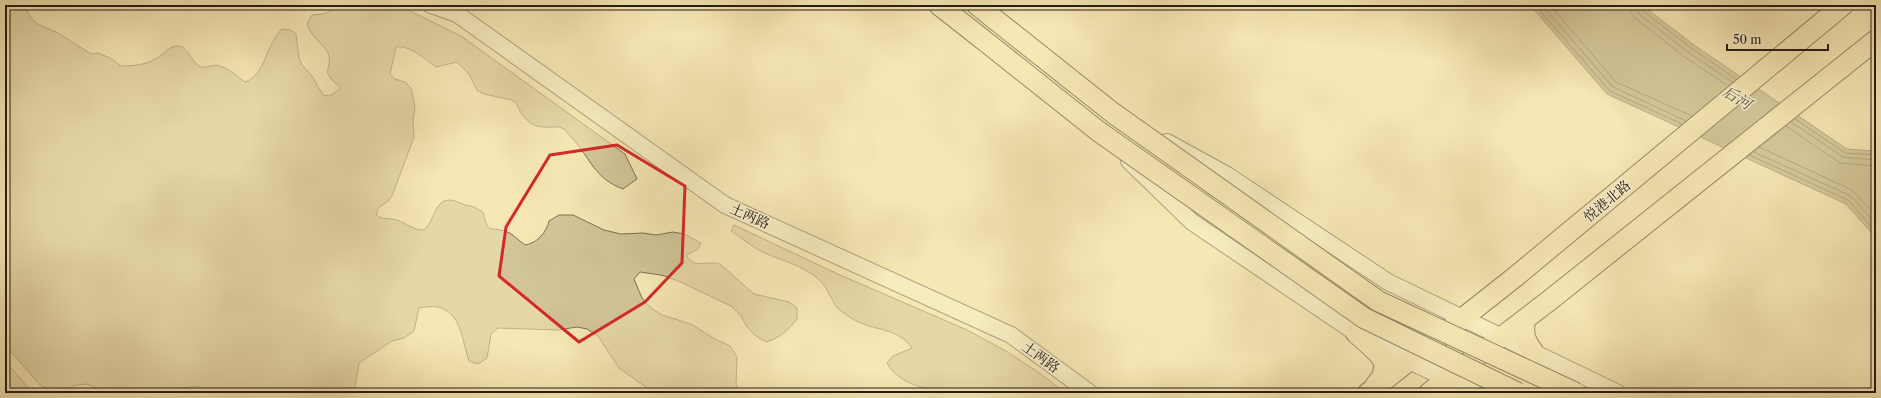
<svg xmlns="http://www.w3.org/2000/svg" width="1881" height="398" font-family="'Libre Caslon Text','Noto Serif SC',serif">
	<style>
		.green { fill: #d2c499; stroke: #7c7056 }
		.water { fill: #aea27d; stroke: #776c53 }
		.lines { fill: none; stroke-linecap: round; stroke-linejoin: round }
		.shore { stroke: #6a5e48; stroke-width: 1 }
		.minor-casing { stroke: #594e3b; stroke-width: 18 }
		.major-casing { stroke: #251b13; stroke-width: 22 }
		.minor { stroke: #f8efce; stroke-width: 16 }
		.major { stroke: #f5e7b4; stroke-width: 20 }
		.major-bridge-casing { stroke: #251b13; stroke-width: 22; stroke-linecap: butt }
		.major-bridge { stroke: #f5e7b4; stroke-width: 20 }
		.marked { fill: none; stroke: #d62828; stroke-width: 3; stroke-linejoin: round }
		.labels { text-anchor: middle; stroke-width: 3; stroke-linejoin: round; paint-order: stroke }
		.street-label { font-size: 14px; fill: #251b13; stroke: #f8efce }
		.water-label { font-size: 15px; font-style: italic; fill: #5c513d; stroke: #f8efce }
	</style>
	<rect width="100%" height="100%" fill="#f5e7b4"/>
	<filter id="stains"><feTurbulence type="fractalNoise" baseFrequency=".005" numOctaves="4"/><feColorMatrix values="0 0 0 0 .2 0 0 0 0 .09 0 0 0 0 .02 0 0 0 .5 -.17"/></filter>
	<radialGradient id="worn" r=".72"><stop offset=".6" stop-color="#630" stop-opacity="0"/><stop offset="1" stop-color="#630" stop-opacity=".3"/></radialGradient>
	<!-- green -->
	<path class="green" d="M5 5H24L31 18 37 24 58 33 91 54 98 53 110 58 121 66C133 66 146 65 157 58 164 54 168 47 177 46 187 45 191 61 199 66 206 70 212 63 220 66 228 68 238 77 245 82 265 76 266 44 282 29L290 30 296 34 299 58 302 65 312 76 323 95 330 96 341 88 331 79 327 72C337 45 313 45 307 24L312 15C323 14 330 14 337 5H398L461 36 625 154 637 179 623 189C594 178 591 159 572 138 569 136 567 131 564 129 557 125 550 128 543 127 531 127 520 115 517 104L512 100 484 94 477 90 469 74 457 62 436 67C424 59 411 45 396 47L390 74 395 79 405 82 411 88 415 106 413 121 414 137 392 196 388 201 378 208 376 215C383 220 389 218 397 220 407 224 413 230 424 230 432 222 432 216 437 208 445 195 455 201 465 205 468 206 468 205 471 206 475 207 479 210 483 212 489 237 490 225 507 232 514 234 519 242 526 245 538 242 546 233 549 221L559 215H573L604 230 621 234 643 233 656 235 673 232 684 234 701 243 698 249 686 255C694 270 707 260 720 264L754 294 789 302 797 308V319C788 330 780 338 766 342L756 336 747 327 741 316 731 306 676 280 661 275 640 272 634 279 642 298 651 308 662 315 691 324 715 339 730 346 737 357 736 384 739 393H654L619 368 598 336 587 329 577 327 558 330 498 328 491 334 487 358 478 364 469 361C460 333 460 299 419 308L414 331 404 338 392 341 359 363 354 393H210L197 386 183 388 164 393 136 391 116 393 106 392 87 384 76 385 58 393 40 385 5 345Z
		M734 225 840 275 967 330 1006 351 1041 374 1065 393H968C957 388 955 391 944 390 923 390 897 382 887 363L893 356 912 348C898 327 872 331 853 319 847 315 837 310 834 303 829 294 826 285 817 278 802 265 782 261 765 253 753 248 742 238 731 231Z
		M5 361 33 393H5Z"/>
	<!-- water -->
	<path class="water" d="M1530 5H1642L1694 45 1847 149 1876 151V238L1846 204 1607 94Z"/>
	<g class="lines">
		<!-- shore -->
		<path class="shore" d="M1535 5 1610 91 1682 124
			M1542 5 1613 87 1686 121
			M1550 5 1616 82 1692 116
			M1629 5 1630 12 1635 18 1685 57 1728 86
			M1635 5 1639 14 1688 52 1732 82
			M1640 5 1642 10 1691 48 1736 79
			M1795 119 1845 153 1876 155
			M1791 122 1843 157 1876 160
			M1786 126 1840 163 1876 166
			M1759 147 1852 190 1876 215
			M1754 152 1851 196 1876 224
			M1749 155 1848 200 1876 232"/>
		<defs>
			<path id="minor" d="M431 5 457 14 725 205 1011 335 1090 393
				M1167 142 1227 175 1388 282 1618 393
				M1129 161 1192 222 1356 333 1409 361 1476 393"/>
			<path id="major" d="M939 5 981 38
				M977 5 997 21
				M1525 319C1523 335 1524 339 1534 353
				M1356 333 1379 354 1385 364 1382 377 1375 386
				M1368 393 1515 277 1843 5
				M1429 393 1550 300 1876 40"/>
		</defs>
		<!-- minor casing -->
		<use href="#minor" class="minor-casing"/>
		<!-- major casing -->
		<use href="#major" class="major-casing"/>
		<!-- minor -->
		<use href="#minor" class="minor"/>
		<!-- major -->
		<use href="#major" class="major"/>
		<defs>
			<path id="major-bridge" d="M997 21 1113 113 1378 301 1576 393
				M981 38 1098 131 1364 318 1518 393"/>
		</defs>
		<!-- major-bridge casing -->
		<use href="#major-bridge" class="major-bridge-casing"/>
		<!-- major-bridge -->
		<use href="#major-bridge" class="major-bridge"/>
	</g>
	<!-- marked area -->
	<path d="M0 0H1881V398H0ZM617 145 685 186 682 263 645 302 579 342 499 276 506 227 550 155Z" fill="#f5e7b4" fill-opacity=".55" fill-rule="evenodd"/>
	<path class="marked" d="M617 145 685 186 682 263 645 302 579 342 499 276 506 227 550 155Z"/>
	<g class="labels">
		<!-- street labels -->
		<g class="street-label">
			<text transform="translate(1607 201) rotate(-40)" y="5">悦港北路</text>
			<text transform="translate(750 216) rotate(24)" y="5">土两路</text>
			<text transform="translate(1041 357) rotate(36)" y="5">土两路</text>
		</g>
		<!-- water labels -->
		<g class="water-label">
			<text transform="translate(1737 98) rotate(31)" y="5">后河</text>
		</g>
	</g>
	<!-- margin -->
	<rect width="1881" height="398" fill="none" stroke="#f5e7b4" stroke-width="20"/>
	<rect x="6" y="6" width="1869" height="386" fill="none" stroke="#251b13" stroke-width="2"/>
	<rect x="10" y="10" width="1861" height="378" fill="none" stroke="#251b13"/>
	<!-- scale -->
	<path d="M1727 44v6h101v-6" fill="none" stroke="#251b13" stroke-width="2"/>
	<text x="1733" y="44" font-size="12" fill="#251b13" stroke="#f8efce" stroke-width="3" paint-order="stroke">50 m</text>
	<rect width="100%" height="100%" filter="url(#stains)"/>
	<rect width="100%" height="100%" fill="url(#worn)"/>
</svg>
